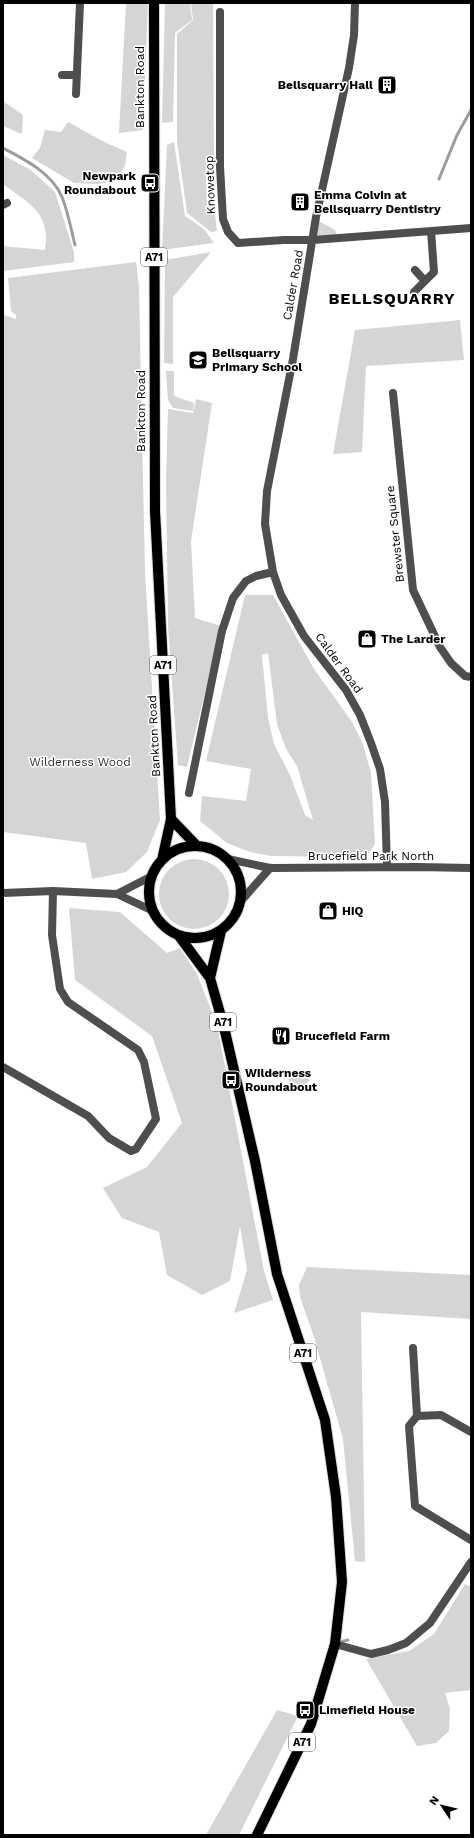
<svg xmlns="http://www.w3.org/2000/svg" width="474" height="1838" font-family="'Work Sans',sans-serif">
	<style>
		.green { fill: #d5d5d5; fill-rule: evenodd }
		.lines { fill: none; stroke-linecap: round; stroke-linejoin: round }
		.stream { stroke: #9c9c9c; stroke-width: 3 }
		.primary-casing { stroke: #dbdbdb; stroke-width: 12 }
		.minor { stroke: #4e4e4e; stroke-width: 8 }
		.tertiary { stroke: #4e4e4e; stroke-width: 8 }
		.primary { stroke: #000; stroke-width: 10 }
		.labels { text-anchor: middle; stroke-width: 3; stroke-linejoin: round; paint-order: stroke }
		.shield { fill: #fff; stroke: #4c4c4c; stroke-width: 1 }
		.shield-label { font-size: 11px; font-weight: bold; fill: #000 }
		.poi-label { font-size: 12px; font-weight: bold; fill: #000; stroke: #fff; text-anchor: start }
		.street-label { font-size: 12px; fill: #000; stroke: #fff }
		.park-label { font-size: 12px; fill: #2c2c2c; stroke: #fff }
		.district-label { font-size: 16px; font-weight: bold; letter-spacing: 1px; fill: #000; stroke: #fff }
	</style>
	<rect width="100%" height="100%" fill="#fff"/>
	<!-- green -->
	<path class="green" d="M126 3H148L143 130 119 133Z
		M165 3H190L192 20 175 33 173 122 162 123Z
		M191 3H213L214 167 206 169 207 206H214L217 231 211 232 187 213 177 141V34L193 20Z
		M3 101 23 115 22 134 3 126Z
		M68 122 104 142 127 152 125 166 115 181 98 184 74 183 32 158 40 148 45 130 61 132Z
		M174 142 185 216 204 229 214 243 162 250 167 145Z
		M3 155 31 170 55 192 74 252V262L3 271V246L45 250C51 212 29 204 3 184Z
		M319 221 335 230 337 235 317 236Z
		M211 252 173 297V364L164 363 165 260Z
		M136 262 139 287 145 572 160 820 147 852 126 872 92 879 86 843 3 832V356L4 315 16 319V315L11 311 8 278Z
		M460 320 464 360 366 366 362 452 333 454 355 330Z
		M166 371H174V396L194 403 193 411 173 408 168 400Z
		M196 399 212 403 191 541 195 618 221 626 187 767 178 765 168 627 166 479 168 409 193 413Z
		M245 595H273L314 669 352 722 363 744 371 773 375 844 366 857 271 856 250 852 227 843 200 821 202 796 246 801 251 769 206 761ZM268 653 277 724 286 749 297 766 313 820 305 815 290 775 274 744 268 718 262 655Z
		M159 894a35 35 0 1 1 70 0a35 35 0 1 1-70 0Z
		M69 908 120 912 167 953 180 948 197 974 217 1025 264 1271 273 1300 234 1313 247 1270 240 1226 230 1281 202 1295 167 1275 159 1232 122 1218 103 1188 147 1167 182 1123 152 1036 75 980Z
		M300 1070 310 1080 297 1091 288 1080Z
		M307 1267 471 1275V1319L361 1312 365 1562 355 1561 343 1439 314 1337 300 1297 299 1285Z
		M465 1584 471 1587V1690L445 1693 450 1709 449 1731 436 1743 417 1746 366 1659 409 1651 434 1634Z
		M277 1710 298 1716 239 1835H206Z"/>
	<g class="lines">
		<!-- stream -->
		<path class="stream" d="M3 148C24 159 52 173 62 197 68 212 71 229 75 245
			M439 179 457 135 471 110
			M340 1642 348 1640"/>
		<defs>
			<path id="primary" d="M154 3 155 511 171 819 162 860
				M171 819 197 846
				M149 892a46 46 0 1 1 92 0a46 46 0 1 1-92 0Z
				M179 936 210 978 224 1027 255 1161 277 1274 325 1420 336 1497 342 1582 335 1644 311 1724 257 1835
				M210 978 221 931"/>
		</defs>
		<!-- primary casing -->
		<use href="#primary" class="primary-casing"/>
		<!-- minor -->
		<path class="minor" d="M355 3 354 35 349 68 316 217 293 359 267 491 265 524 273 572 281 595 304 636 346 690 360 715 371 743 380 769 385 802 387 867
			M220 12V167L223 219 228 232 238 243 284 240H313L471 228
			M62 75H77
			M76 94 80 3
			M3 205 7 203
			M415 270 425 281
			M414 292 434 272 431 231
			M393 393 413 590 440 647 451 663 465 676 471 677
			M189 793 222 631 233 598 246 581 256 576 273 572
			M3 893 53 891 117 894 153 911
			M117 894 152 876
			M3 1067 88 1116 109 1138 131 1151 136 1149 156 1119 144 1062 138 1050 68 1002 60 989 52 935 53 891
			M413 1348 417 1416
			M471 1432 441 1415 417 1416 409 1426 415 1506 471 1540
			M335 1644 371 1654 388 1650 406 1643 430 1623 471 1562"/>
		<!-- tertiary -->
		<path class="tertiary" d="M228 859 270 868 418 867 471 868
			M241 901 270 868"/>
		<!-- primary -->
		<use href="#primary" class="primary"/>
	</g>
	<!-- icons -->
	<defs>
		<symbol id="building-square" viewBox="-11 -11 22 22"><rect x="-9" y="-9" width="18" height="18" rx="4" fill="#000" stroke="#fff"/><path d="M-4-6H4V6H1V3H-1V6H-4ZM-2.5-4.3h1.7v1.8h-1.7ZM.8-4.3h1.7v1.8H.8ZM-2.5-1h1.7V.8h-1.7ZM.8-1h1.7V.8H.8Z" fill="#fff"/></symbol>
		<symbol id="bus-square" viewBox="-11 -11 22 22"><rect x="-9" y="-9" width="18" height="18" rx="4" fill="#000" stroke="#fff"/><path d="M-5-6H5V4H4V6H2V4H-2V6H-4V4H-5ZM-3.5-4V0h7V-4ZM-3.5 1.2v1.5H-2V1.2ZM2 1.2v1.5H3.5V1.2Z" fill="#fff"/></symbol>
		<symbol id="school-square" viewBox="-11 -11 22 22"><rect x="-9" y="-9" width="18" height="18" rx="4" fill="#000" stroke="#fff"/><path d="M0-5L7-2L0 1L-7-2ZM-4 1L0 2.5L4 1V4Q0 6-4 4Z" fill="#fff"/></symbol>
		<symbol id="shop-square" viewBox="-11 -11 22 22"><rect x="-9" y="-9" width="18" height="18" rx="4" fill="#000" stroke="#fff"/><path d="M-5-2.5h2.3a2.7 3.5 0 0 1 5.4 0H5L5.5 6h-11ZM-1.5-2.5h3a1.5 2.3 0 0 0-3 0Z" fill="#fff"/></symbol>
		<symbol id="restaurant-square" viewBox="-11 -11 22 22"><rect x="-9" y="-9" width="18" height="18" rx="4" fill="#000" stroke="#fff"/><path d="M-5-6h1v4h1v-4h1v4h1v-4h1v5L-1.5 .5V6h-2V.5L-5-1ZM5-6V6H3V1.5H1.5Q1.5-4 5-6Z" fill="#fff"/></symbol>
	</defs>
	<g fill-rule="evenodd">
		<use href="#building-square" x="376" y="74" width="22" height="22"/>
		<use href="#bus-square" x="139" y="172" width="22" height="22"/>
		<use href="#building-square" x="289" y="191" width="22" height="22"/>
		<use href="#school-square" x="187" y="349" width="22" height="22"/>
		<use href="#shop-square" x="356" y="628" width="22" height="22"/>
		<use href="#shop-square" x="317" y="900" width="22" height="22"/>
		<use href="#restaurant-square" x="270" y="1025" width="22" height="22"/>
		<use href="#bus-square" x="220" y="1069" width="22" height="22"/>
		<use href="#bus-square" x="294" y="1699" width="22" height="22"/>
	</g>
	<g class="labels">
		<!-- shield labels -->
		<g class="shield">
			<rect x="141" y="248" width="26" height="18" rx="3"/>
			<rect x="150" y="656" width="26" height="18" rx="3"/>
			<rect x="210" y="1013" width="26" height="18" rx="3"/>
			<rect x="290" y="1344" width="26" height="18" rx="3"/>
			<rect x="289" y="1733" width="26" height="18" rx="3"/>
		</g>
		<g class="shield-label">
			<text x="154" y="261">A71</text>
			<text x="163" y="669">A71</text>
			<text x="223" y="1026">A71</text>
			<text x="303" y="1357">A71</text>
			<text x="302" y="1746">A71</text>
		</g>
		<!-- poi labels -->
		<g class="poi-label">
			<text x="373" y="89" text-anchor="end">Bellsquarry Hall</text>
			<text x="136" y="180" text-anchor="end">Newpark<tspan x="136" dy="14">Roundabout</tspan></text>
			<text x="314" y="199">Emma Colvin at<tspan x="314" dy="14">Bellsquarry Dentistry</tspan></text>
			<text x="212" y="357">Bellsquarry<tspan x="212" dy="14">Primary School</tspan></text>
			<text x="381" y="643">The Larder</text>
			<text x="342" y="915">HiQ</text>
			<text x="295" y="1040">Brucefield Farm</text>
			<text x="245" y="1077">Wilderness<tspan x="245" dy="14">Roundabout</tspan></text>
			<text x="319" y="1714">Limefield House</text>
		</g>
		<!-- street labels -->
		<g class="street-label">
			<text transform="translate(140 87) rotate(-90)" y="4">Bankton Road</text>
			<text transform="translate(210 185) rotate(-92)" y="4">Knowetop</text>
			<text transform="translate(293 285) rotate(-80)" y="4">Calder Road</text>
			<text transform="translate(141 411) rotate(-90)" y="4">Bankton Road</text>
			<text transform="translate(395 534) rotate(-96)" y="4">Brewster Square</text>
			<text transform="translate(339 663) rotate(54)" y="4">Calder Road</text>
			<text transform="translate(154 736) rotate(-93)" y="4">Bankton Road</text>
			<text x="371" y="860">Brucefield Park North</text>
		</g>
		<!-- park labels -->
		<g class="park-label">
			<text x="80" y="766">Wilderness Wood</text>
		</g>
		<!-- district labels -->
		<g class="district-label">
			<text x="392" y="304">BELLSQUARRY</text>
		</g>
	</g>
	<!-- border -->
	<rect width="474" height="1838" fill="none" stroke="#000000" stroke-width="8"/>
	<!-- north arrow -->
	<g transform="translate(442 1806) rotate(305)" stroke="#ffffff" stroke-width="3" paint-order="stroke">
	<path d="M0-3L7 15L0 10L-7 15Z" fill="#000000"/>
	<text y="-6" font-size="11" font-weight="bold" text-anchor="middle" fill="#000000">N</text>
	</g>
</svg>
